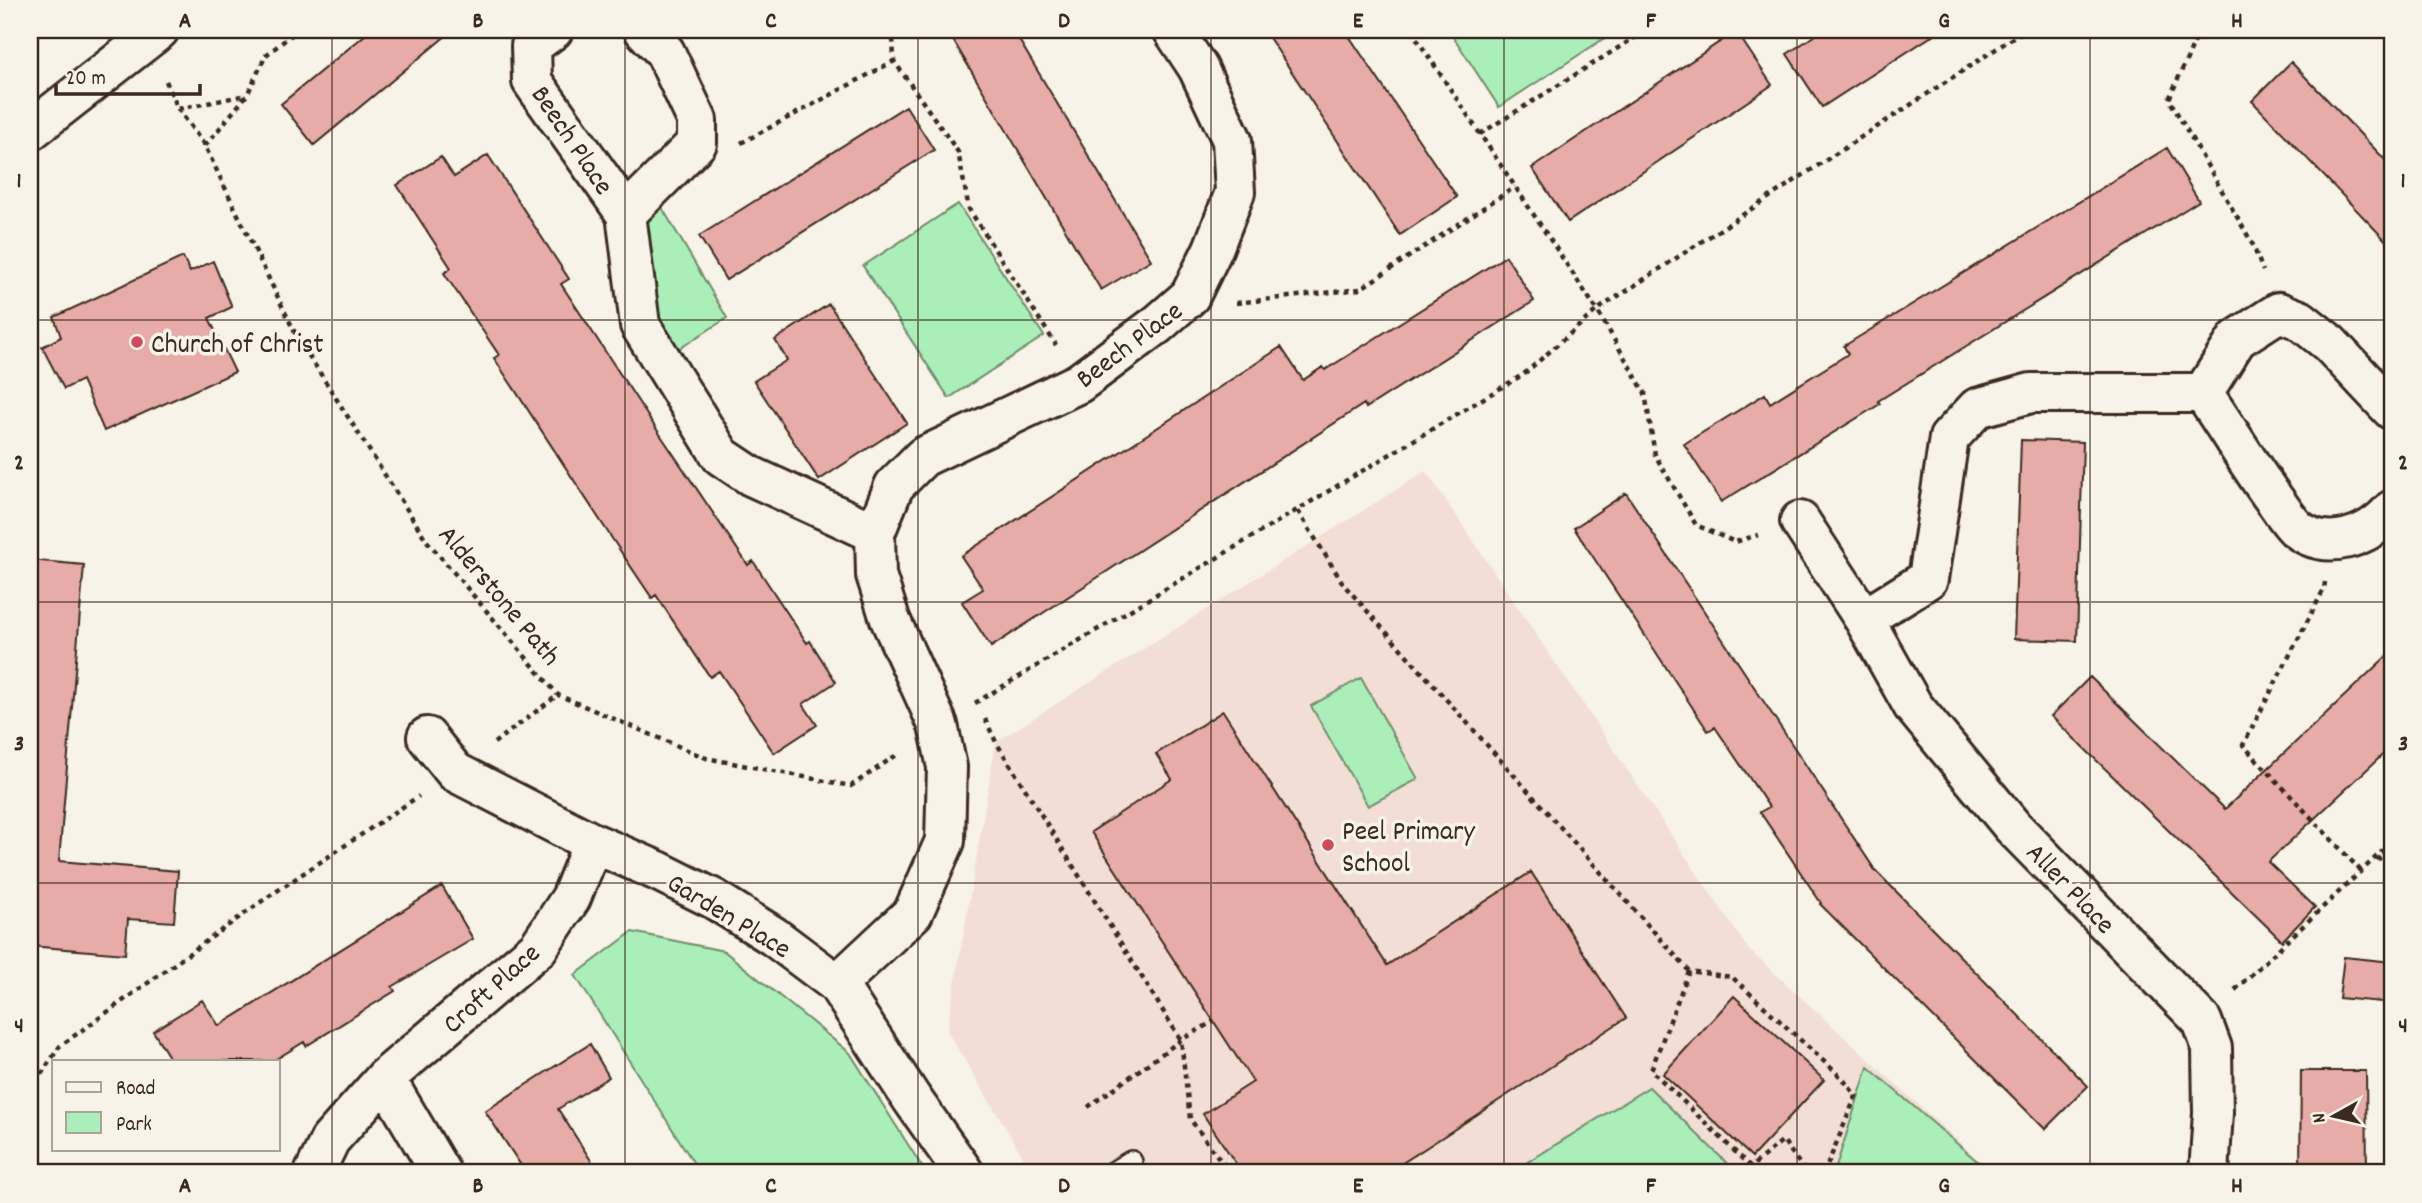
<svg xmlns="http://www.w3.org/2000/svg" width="2422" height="1203" font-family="Dekko,sans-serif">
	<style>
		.built { fill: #f2ded4 }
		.green { fill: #aaefba; stroke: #728c6c; stroke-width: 2 }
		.building { fill: #e7aca7; stroke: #3b2a1e; stroke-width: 2 }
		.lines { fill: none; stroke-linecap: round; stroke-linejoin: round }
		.service-casing { stroke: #3b2a1e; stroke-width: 26 }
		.minor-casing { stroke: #3b2a1e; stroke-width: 44 }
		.tertiary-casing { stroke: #3b2a1e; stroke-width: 44 }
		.path { stroke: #3b2a1e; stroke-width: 4.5; stroke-dasharray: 5 5; stroke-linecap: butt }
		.service { stroke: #f7f3e8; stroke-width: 21 }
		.minor { stroke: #f7f3e8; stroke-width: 38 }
		.tertiary { stroke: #f7f3e8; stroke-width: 38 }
		.grid { fill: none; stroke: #3b2a1e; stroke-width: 2; stroke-opacity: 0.55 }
		.poi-dot { fill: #d1495b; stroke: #f7f3e8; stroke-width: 2.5 }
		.labels { text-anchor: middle; stroke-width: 7; stroke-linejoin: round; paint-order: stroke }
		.street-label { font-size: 28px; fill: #3b2a1e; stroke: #f7f3e8 }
		.poi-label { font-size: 28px; fill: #3b2a1e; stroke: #f7f3e8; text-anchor: start }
		.neatline { fill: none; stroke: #3b2a1e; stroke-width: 2.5 }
		.grid-label { font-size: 23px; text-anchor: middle; font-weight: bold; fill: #3b2a1e }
	</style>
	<rect width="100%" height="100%" fill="#f7f3e8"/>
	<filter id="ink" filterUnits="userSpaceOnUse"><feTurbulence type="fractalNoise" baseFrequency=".0143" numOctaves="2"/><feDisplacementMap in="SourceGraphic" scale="14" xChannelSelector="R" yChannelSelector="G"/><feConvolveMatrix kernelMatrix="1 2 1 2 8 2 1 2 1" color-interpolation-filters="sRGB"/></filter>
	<g filter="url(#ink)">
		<!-- built -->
		<path class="built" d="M1426 471 1748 949 1993 1173H1033L947 1031 996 742Z"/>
		<!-- green -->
		<path class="green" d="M1449 30H1617L1499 107Z
			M657 199 727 318 674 352 645 305 644 246 650 206Z
			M958 204 1044 336 949 398 863 266Z
			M1361 678 1418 779 1368 806 1311 706Z
			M632 932 724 951 850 1053 926 1173H700L575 975Z
			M1868 1067 1991 1173H1834Z
			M1649 1087 1737 1173H1510Z"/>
		<!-- building -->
		<path class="building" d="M371 30H453L314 145 281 104Z
			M947 30H1013L1151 260 1101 290Z
			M1264 30H1345L1457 197 1400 235Z
			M1823 30H1941L1822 107 1787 54Z
			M1736 31 1772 85 1568 222 1532 168Z
			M2291 62 2392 167V247L2252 101Z
			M906 106 934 150 726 280 699 236Z
			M2167 148 2199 201 1878 401 1880 404 1721 502 1684 444 1765 394 1770 403 1848 354 1844 346Z
			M488 155 569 279 561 284 647 415 748 565 753 561 807 643 810 641 836 682 803 704 817 725 774 753 719 671 710 677 656 595 652 598 613 540 494 358 499 355 444 273 451 268 397 185 441 157 454 177Z
			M1506 256 1534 301 1366 408 1364 404 991 647 962 602 983 589 961 556 1281 347 1303 380 1323 367 1325 370Z
			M183 257 190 272 213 261 232 307 209 318 235 372 104 431 82 380 64 389 42 347 61 337 54 317Z
			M829 304 907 423 819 480 754 381 787 360 775 340Z
			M2021 440 2083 442 2077 641 2014 639Z
			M1626 493 1875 870 2088 1086 2045 1129 1820 904 1821 903 1760 812 1769 807 1715 727 1708 731 1574 528Z
			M30 560 84 565 59 861 178 871 174 922 128 919 125 954 30 946Z
			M2392 651V746L2268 862 2315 907 2282 941 2051 716 2090 677 2225 809Z
			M1223 711 1387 965 1531 872 1626 1018 1387 1173H1242L1203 1114 1253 1082 1091 832 1172 779 1156 754Z
			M442 886 473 939 392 987 395 991 306 1046 304 1042 273 1061H162L169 1057 153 1031 202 1000 219 1026Z
			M2344 957 2392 962V1003L2339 998Z
			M1734 996 1824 1080 1752 1157 1663 1074Z
			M590 1044 609 1077 558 1109 599 1173H526L485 1111Z
			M2301 1071H2366L2367 1173H2300Z"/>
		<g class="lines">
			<defs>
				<path id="service" d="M1113 1173 1131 1162"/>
				<path id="minor" d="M553 30 531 46 532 81 626 214 697 143V120L665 52 644 30
					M626 214 640 325 721 456 751 476 875 533
					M2203 393H2031L1977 408 1949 438 1928 579 1864 619 1913 706 2012 826 2202 1021 2212 1048 2213 1113 2209 1173
					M2392 410 2329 343 2300 320 2279 312 2237 339 2203 393C2228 429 2250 467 2276 502 2282 510 2289 521 2296 528 2326 553 2369 537 2392 510
					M1800 521 1864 619
					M427 737 455 772 593 843 658 871 714 899 773 936 837 984 912 1099 964 1173
					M837 984 913 913 945 841 947 767 938 725 890 619 876 575 875 533 894 486 923 457 1079 383 1158 324 1190 296 1213 249 1235 192 1232 140 1198 68 1173 30
					M385 1078 441 1173
					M314 1173 330 1140 385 1078 538 948 571 898 593 843"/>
				<path id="tertiary" d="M30 131 159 30"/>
			</defs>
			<!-- service casing -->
			<use href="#service" class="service-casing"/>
			<!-- minor casing -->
			<use href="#minor" class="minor-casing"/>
			<!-- tertiary casing -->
			<use href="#tertiary" class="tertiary-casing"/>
			<!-- path -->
			<path class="path" d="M889 30 893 35 894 61 958 152 969 209 1056 345
				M1411 30 1597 310 1645 393 1655 455 1696 525 1735 542 1758 535
				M2200 30 2169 99 2252 243 2263 271
				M166 81 178 109 205 146 297 337 427 541 558 695 706 758 851 786 898 754
				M178 109 246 95
				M1480 134 1647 30
				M741 143 894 61
				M205 146 247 95 266 55 298 30
				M1236 303 1360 289 1515 187
				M1298 511 1344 585 1689 971 1732 977 1843 1079 1856 1096 1824 1173
				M2325 582 2324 589 2243 745 2361 871
				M975 703 1524 374 1597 310 2025 30
				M985 719 996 742 1181 1040 1190 1119 1230 1173
				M494 743 558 695
				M2377 857 2392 872
				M1689 971 1651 1070 1751 1167 1783 1140 1806 1173
				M2235 990 2392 842
				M30 1091 60 1046 265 899 419 796
				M1088 1107 1181 1040 1214 1021"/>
			<!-- service -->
			<use href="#service" class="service"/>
			<!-- minor -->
			<use href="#minor" class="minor"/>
			<!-- tertiary -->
			<use href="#tertiary" class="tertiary"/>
		</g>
	</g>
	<!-- grid -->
	<path class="grid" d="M332 30V1173M625 30V1173M918 30V1173M1211 30V1173M1504 30V1173M1797 30V1173M2090 30V1173M30 320H2392M30 602H2392M30 883H2392"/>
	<!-- markers -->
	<g class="poi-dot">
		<circle cx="137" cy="342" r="7"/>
		<circle cx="1328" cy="845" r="7"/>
	</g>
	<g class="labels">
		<!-- street labels -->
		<g class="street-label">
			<text transform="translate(574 139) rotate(56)" y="10">Beech Place</text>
			<text transform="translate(1128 343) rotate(-37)" y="10">Beech Place</text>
			<text transform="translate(501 594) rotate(50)" y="10">Alderstone Path</text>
			<text transform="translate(2072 887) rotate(46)" y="10">Aller Place</text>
			<text transform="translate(730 914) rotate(31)" y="10">Garden Place</text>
			<text transform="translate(490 987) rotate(-42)" y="10">Croft Place</text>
		</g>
		<!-- poi labels -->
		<g class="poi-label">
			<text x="151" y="352">Church of Christ</text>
			<text x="1342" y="839">Peel Primary<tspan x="1342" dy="32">School</tspan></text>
		</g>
	</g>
	<!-- margin -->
	<rect width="2422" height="1203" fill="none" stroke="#f7f3e8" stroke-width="77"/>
	<!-- legend -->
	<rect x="52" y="1060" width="228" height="91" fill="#f7f3e8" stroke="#aca397" stroke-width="2"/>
	<rect x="66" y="1082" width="35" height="10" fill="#f7f3e8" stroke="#aca397" stroke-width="2"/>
	<text x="116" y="1094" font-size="21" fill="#3b2a1e">Road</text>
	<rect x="66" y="1112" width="35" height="21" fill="#aaefba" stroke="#aca397" stroke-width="2"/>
	<text x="116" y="1130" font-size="21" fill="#3b2a1e">Park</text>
	<!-- north arrow -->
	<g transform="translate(2334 1116) rotate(262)" stroke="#f7f3e8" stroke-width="5" paint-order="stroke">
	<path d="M0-5L12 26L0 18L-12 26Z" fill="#3b2a1e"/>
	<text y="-10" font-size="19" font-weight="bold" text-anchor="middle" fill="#3b2a1e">N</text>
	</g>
	<!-- scale -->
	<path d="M56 84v10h144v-10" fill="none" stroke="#3b2a1e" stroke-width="3.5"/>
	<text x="66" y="84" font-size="21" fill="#3b2a1e" stroke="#f7f3e8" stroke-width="5" paint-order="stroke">20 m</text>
	<rect x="38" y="38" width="2346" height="1126" class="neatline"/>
	<g class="grid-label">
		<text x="185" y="27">A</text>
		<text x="478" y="27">B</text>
		<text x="771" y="27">C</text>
		<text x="1064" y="27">D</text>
		<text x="1358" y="27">E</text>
		<text x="1651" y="27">F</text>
		<text x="1944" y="27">G</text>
		<text x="2237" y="27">H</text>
		<text x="19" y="187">1</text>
		<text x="2403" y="187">1</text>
		<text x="19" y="469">2</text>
		<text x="2403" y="469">2</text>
		<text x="19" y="750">3</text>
		<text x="2403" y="750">3</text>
		<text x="19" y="1032">4</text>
		<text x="2403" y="1032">4</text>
		<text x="185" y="1192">A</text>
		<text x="478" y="1192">B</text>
		<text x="771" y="1192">C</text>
		<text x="1064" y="1192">D</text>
		<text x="1358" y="1192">E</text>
		<text x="1651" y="1192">F</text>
		<text x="1944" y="1192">G</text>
		<text x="2237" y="1192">H</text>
	</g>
</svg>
